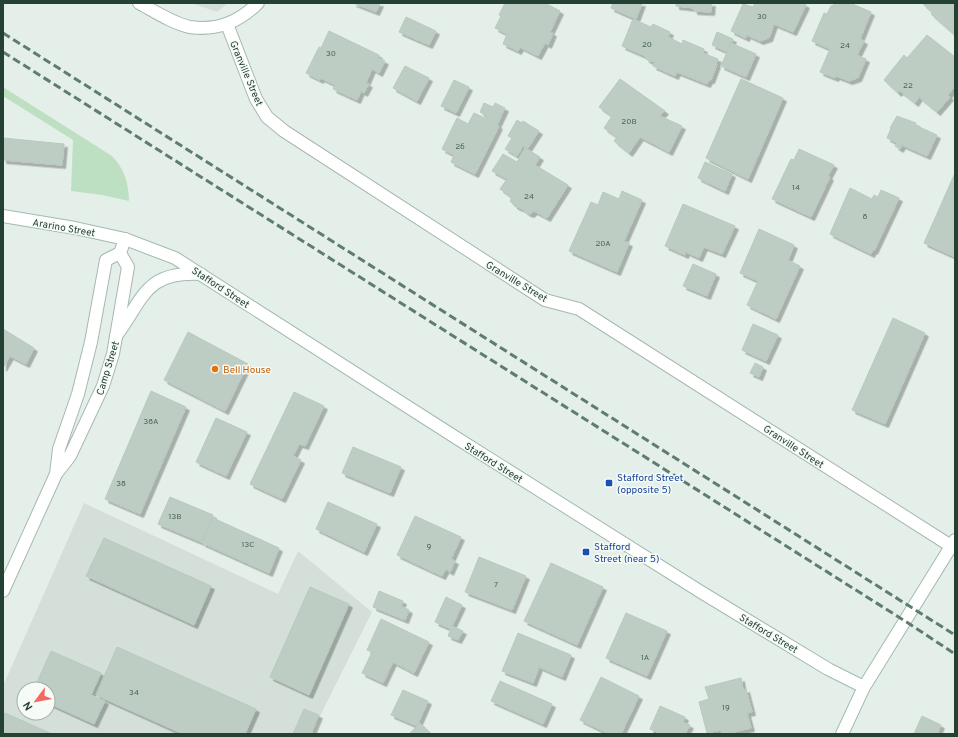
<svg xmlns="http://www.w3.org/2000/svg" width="958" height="737" font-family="Overpass,sans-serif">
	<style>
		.built { fill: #d3dfd8; fill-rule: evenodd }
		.green { fill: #bee0c2 }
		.building { fill: #bdcdc4; stroke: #b7c9bf; filter: url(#shadow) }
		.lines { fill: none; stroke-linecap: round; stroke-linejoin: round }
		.street-casing { stroke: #a7b8af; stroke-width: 14 }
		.secondary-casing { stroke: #a3bbaf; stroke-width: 14 }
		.street { stroke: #fff; stroke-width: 12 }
		.secondary { stroke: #fff; stroke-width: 12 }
		.rail { stroke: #5e7d6f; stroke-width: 3; stroke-dasharray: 8 4; stroke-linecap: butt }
		.food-dot { fill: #e8710a; stroke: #f6fbf8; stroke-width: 1.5 }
		.transit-dot { fill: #1a4fb4; stroke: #f6fbf8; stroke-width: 1.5 }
		.labels { text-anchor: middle; stroke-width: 3; stroke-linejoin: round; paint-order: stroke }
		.number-label { font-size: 8px; fill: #4a6558 }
		.street-label { font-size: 10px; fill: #244234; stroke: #f6fbf8 }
		.food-label { font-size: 10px; fill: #c56008; stroke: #f6fbf8; text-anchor: start }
		.transit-label { font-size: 10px; fill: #164399; stroke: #f6fbf8; text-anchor: start }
	</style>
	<defs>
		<filter id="shadow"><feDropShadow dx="3.5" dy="3.5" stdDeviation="0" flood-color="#0004"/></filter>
	</defs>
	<rect width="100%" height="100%" fill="#e5efe9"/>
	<!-- built -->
	<path class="built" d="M191 3H228L217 12Z
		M84 503 278 594 298 551 372 612 311 734H3V686ZM24 689H48V713H24Z"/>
	<!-- green -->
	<path class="green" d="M3 87 112 156C124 168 129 184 129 201L102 195 71 191 73 140 3 96Z"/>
	<!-- building -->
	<path class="building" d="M353 3H380L376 12Z
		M505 3H545L560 11 550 32 553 33 548 45 545 43 538 56 520 47 518 51 503 44 507 34 495 28 501 16 499 15Z
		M613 3H642L636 19 611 8Z
		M676 3H712L711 12 694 11V8L676 6Z
		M755 3H803L806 5 793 32 774 24 769 38 760 41 747 35 746 38 731 31 743 4 753 7Z
		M838 3 842 5 843 3H850L871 12 860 39 864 41 857 55 866 59 858 78 849 81 836 76 835 78 820 72 830 49 812 41 824 13 827 14 831 6Z
		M924 3H955V35L931 14 933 13 923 4Z
		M406 17 436 31 429 45 399 32Z
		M633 19 651 27 653 24 670 32 668 37 682 44 683 40 704 49 703 53 718 59 716 64H717L711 80H709L707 84 677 72 675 76 653 66 655 61H650L646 59 645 56 622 46Z
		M329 31 379 55 378 58 385 61 379 73 372 69 366 83 369 84 364 93 361 91 357 100 333 89 335 85 321 78 320 80 306 73 319 47 321 48Z
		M717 32 733 39 727 52 712 45Z
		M927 35 955 57V86L948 95 950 97 937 112 919 97 915 103 900 91 898 93 884 80 904 55 907 58Z
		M731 43 756 54 746 77 721 66Z
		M405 66 429 78 417 101 393 88Z
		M620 79 665 111 660 116 682 126 669 152 640 137 629 153 614 141 617 137 604 128 612 116 599 107Z
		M741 79 783 98 748 179 706 158Z
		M454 80 469 87 456 113 441 106Z
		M484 103 493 107 495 103 505 108 497 125 499 126 475 174 451 162 454 155 442 149 457 118 468 124 474 113 487 119 488 117 480 112Z
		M897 116 916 123 915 125 937 135 927 156 902 145 900 149 895 146 897 143 887 138 891 128H890Z
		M517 120 522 123 523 121 539 131 528 148 523 146 517 156 505 149 512 138 508 136Z
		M3 138 64 144 62 165 3 160Z
		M525 148 540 157 535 165 568 185 547 218 534 211 531 214 527 213 522 209 515 206 510 201 512 197 500 189 507 179 492 171 503 154 517 162Z
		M799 149 834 165 828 176 830 177 811 217 772 199 791 159 794 160Z
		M705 162 732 174 725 191 698 178Z
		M955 173V257L924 243Z
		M850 188 872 199 874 195 878 197 881 190 899 198 874 251 873 250 871 254 830 234Z
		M622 191 642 200 624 241 629 243 617 272 569 251 591 202 598 205 603 192 619 199Z
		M683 204 735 226 722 254 704 247 699 258 686 252 685 255 665 246Z
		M759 229 794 245 788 260 800 266 776 319 747 305 758 281 740 273Z
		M693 264 716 274 707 296 683 286Z
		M893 318 925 333 885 424 852 410Z
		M753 324 778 335 766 361 742 350Z
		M3 329 34 348 26 364 10 356 3 368Z
		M188 332 248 364 225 411 164 380Z
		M755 363 763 367 759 377 750 373Z
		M151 391 186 407 140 514 105 499Z
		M294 392 324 406 305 446 299 444 293 456 301 460 282 499 250 484Z
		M216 418 247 432 226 476 196 462Z
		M353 447 401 467 390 493 342 473Z
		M170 497 213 515 201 542 158 524Z
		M328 502 377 524 364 552 316 529Z
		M415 516 461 537 451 559 455 561 450 572 446 569 442 576 397 555Z
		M213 518 279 548 269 573 202 543Z
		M104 538 211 586 194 625 86 576Z
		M479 557 526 576 512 610 465 592Z
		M551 563 603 587 577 645 524 621Z
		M310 587 349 604 309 695 270 677Z
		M379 591 403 601 401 606 409 610 405 620 373 607Z
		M446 597 462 605 452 626 463 631 458 640 448 636 451 629 435 622Z
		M626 613 667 631 647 676 606 658Z
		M381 619 429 642 414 673 393 662 383 683 362 673 372 652 367 650Z
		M518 633 571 655 562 677 539 667 533 683 502 671Z
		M117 647 256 709 245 734H183L96 695Z
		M51 651 101 673 91 695 105 701 94 724 48 703V689H34Z
		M601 677 639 696 621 734H609L580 720Z
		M741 678 743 690 746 689 752 712 747 713 751 728 725 734H722L721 730 707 733 699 702 709 699 705 687Z
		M500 681 552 704 543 724 491 701Z
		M403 690 428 701 417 726 391 715Z
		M660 706 685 717 683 722 690 725 685 734H661L650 729Z
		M304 709 319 715 311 734H293Z
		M5 713 52 734H3V717Z
		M922 716 941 725 937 734H914Z
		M420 723 431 734H409Z"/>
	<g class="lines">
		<defs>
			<path id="street" d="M139 3C154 11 174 24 190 27 218 31 239 22 258 3
				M227 24 256 99 267 117 284 131 545 300 579 309 951 546
				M56 474 59 449 78 394 91 342 106 260 120 253
				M3 591 56 474 70 456 103 386 113 354 128 267 120 253 125 239"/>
			<path id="secondary" d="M3 216 75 228 125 239 175 258 455 437 701 592 828 669 864 687
				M116 336C144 298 145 271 201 274
				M842 734 864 687 955 540"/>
		</defs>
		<!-- street casing -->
		<use href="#street" class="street-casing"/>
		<!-- secondary casing -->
		<use href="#secondary" class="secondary-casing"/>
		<!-- street -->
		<use href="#street" class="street"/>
		<!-- secondary -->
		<use href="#secondary" class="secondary"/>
		<!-- rail -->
		<path class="rail" d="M3 33 955 635
			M3 52 905 621 955 654"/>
	</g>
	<!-- markers -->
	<circle class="food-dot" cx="215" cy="369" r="4"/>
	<g class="transit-dot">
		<rect x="605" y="479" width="8" height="8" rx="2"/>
		<rect x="582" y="548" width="8" height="8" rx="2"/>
	</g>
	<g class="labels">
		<!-- number labels -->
		<g class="number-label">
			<text x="762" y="19">30</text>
			<text x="647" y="47">20</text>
			<text x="845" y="48">24</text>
			<text x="331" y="56">30</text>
			<text x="908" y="88">22</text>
			<text x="629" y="124">20B</text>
			<text x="460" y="149">26</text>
			<text x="796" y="190">14</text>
			<text x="529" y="199">24</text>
			<text x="865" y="219">8</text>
			<text x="603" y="246">20A</text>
			<text x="151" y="424">38A</text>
			<text x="121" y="486">38</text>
			<text x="175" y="519">13B</text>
			<text x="248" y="547">13C</text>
			<text x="429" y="549">9</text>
			<text x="496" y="587">7</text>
			<text x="645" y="660">1A</text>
			<text x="134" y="695">34</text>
			<text x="726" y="710">19</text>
		</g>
		<!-- street labels -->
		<g class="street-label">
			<text transform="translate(247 73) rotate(67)" y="4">Granville Street</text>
			<text transform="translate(64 227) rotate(10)" y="4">Ararino Street</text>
			<text transform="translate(517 281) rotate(31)" y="4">Granville Street</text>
			<text transform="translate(221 287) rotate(33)" y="4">Stafford Street</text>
			<text transform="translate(107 368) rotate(-73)" y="4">Camp Street</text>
			<text transform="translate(794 446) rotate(33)" y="4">Granville Street</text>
			<text transform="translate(494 462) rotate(32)" y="4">Stafford Street</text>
			<text transform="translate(769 633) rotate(31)" y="4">Stafford Street</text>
		</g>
		<!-- food labels -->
		<g class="food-label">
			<text x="223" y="373">Bell House</text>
		</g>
		<!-- transit labels -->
		<g class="transit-label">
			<text x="617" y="481">Stafford Street<tspan x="617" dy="12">(opposite 5)</tspan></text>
			<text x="594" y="550">Stafford<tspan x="594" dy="12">Street (near 5)</tspan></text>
		</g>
	</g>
	<!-- border -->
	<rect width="958" height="737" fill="none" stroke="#244234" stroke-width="8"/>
	<!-- north arrow -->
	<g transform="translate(36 701) rotate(238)"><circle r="19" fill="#f6fbf8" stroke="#a2b1aa"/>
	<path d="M0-3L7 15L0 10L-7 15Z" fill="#f4695e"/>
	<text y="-6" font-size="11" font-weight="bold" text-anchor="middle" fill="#244234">N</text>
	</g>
</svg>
